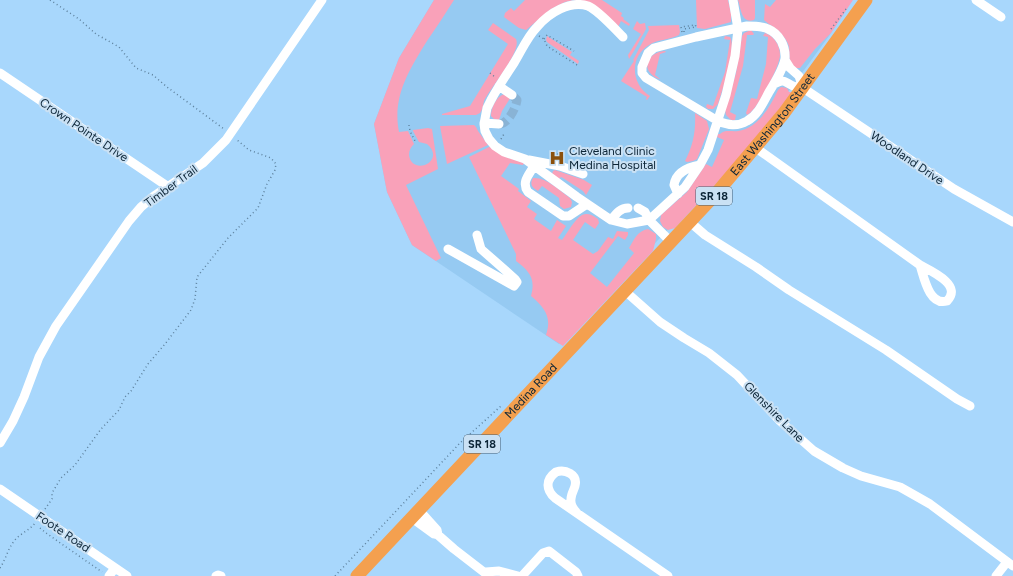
<svg xmlns="http://www.w3.org/2000/svg" width="1013" height="576" font-family="Figtree,sans-serif">
	<style>
		.built { fill: #96caf2 }
		.green { fill: #f9a1b9 }
		.lines { fill: none; stroke-linecap: round; stroke-linejoin: round }
		.minor-tunnel { stroke: #89b3d5; stroke-width: 9; stroke-dasharray: 9 4.5; stroke-linecap: butt }
		.path { stroke: #5e829e; stroke-width: 1.5; stroke-dasharray: 1 3; stroke-linecap: butt }
		.minor { stroke: #fff; stroke-width: 9 }
		.highway { stroke: #f4a04f; stroke-width: 13 }
		.labels { text-anchor: middle; stroke-width: 4; stroke-linejoin: round; paint-order: stroke }
		.shield { fill: #cae1f4; stroke: #455d70; stroke-width: 1 }
		.shield-label { font-size: 11px; font-weight: bold; fill: #0c2537 }
		.street-label { font-size: 12px; fill: #0c2537; stroke: #cae1f4 }
		.poi-label { font-size: 12px; fill: #0c2537; stroke: #cae1f4; text-anchor: start }
	</style>
	<rect width="100%" height="100%" fill="#a8d7fc"/>
	<!-- built -->
	<path class="built" d="M434 0H852L829 36 772 114 679 218 559 344 412 245 387 192 374 124 399 58Z"/>
	<!-- green -->
	<path class="green" d="M434 0H454C445 14 436 28 427 41 409 70 392 97 399 132L408 131 414 144C411 147 409 150 409 155 412 177 447 161 427 144L419 142 413 131V130L428 128 432 129 438 169 406 185 441 258 436 261 412 245 387 192 374 124 399 58Z
		M525 0H602L622 13 621 16 624 18 623 19 630 24 629 26 621 21 618 27 574 0 565 2 551 9 526 30 519 28 504 17 505 13 511 8 514 11Z
		M696 0H728L731 13V22L705 29 697 28Z
		M738 0H755V18L754 20C741 24 741 8 738 0Z
		M776 0H853L831 33 815 49 800 68C787 69 790 55 789 47 788 43 786 39 783 36 778 28 770 26 764 20L765 4 770 7Z
		M637 21 640 24 645 23 646 29 634 51 629 59 628 55 641 34 633 29Z
		M493 23 516 39C522 52 490 88 484 101 483 105 483 109 480 113L476 115H442V114L470 106 508 44 488 30Z
		M679 25 680 32 679 35C670 40 658 39 649 45 629 57 631 84 650 96L647 100 646 99 647 97 621 81 634 61 633 60 649 30 648 26Z
		M751 30 754 34 753 35H747L743 66 730 112 736 115 735 120H731L726 115 725 110 736 73 742 36 744 33Z
		M765 33C774 36 780 45 780 55 780 66 757 111 747 115L746 113 751 98 757 99 766 64 768 37 763 36Z
		M547 36 572 52 570 55 579 61 578 64 547 42 546 40Z
		M725 36 730 37C737 48 722 91 718 104L713 109H708L706 107 707 104 713 106 725 72 730 40 724 39Z
		M665 51 666 52 660 54 655 75 660 79H659C639 71 647 52 665 51Z
		M781 87 787 88 789 92H791V94L749 148 675 228 668 230 663 227 660 221 661 215 687 192 706 164 712 167 724 140 717 137 718 134H720C725 129 732 132 738 131 758 128 770 107 778 90Z
		M504 94 511 97 502 111 499 120 494 119 491 116C491 108 496 97 504 94Z
		M695 113 707 121 709 129 697 159 693 161 687 162 685 161C693 146 696 131 695 113Z
		M474 125 476 127 478 131 488 145 447 164 440 126Z
		M491 146 506 157 524 163 523 165 510 163 501 176 519 189 518 191 531 201 527 207 537 214 534 219 551 231 557 220 566 226 558 238 562 240C568 233 577 213 587 214 591 214 595 217 598 219L599 223 595 229 585 222 573 240 593 254 598 251 608 237 613 239 617 231 628 232V235L625 240 618 236 590 273 607 287 634 253 629 248C634 240 637 231 648 229L656 234V239L653 251 563 346 546 335C552 317 545 308 531 296 536 278 529 271 516 261V254L469 157Z
		M555 170 584 180 592 185 586 195 583 191 563 178 561 177 559 179 552 174 553 171Z
		M533 178C546 177 559 190 570 198L572 202 571 207 564 209 560 206 559 198 542 186 538 191C533 188 529 185 533 178Z"/>
	<g class="lines">
		<!-- minor-tunnel -->
		<path class="minor-tunnel" d="M499 124C508 124 516 108 517 100L512 95"/>
		<!-- path -->
		<path class="path" d="M50 0 79 19 96 34 119 47 136 68 153 75 167 87 224 129
			M831 29 846 9
			M682 32 681 27 695 25
			M684 32V29L696 27 695 24
			M539 36 544 39 547 46 577 65
			M544 39 547 35 574 51
			M490 73 495 77
			M409 125 410 131 416 143
			M501 139 504 134
			M557 154 562 157
			M45 509 52 499V493L61 478 75 465 101 429 119 410 125 397 131 391 148 364 165 344 191 310 195 299 197 277 228 238 258 208 267 184 275 170 276 164 271 158 249 150 236 139
			M40 528 46 533 102 572
			M0 568C6 559 8 548 15 540 21 533 30 530 35 523
			M335 576 460 443 501 406"/>
		<!-- minor -->
		<path class="minor" d="M976 0 1001 17
			M747 26C754 26 762 26 768 29 780 34 786 47 785 59 783 69 774 84 769 92 763 103 758 115 747 121 737 127 728 125 718 121L646 78 642 73V67L648 53 654 48 696 37Z
			M623 37C615 29 598 10 588 6 570 0 549 13 537 27 527 37 521 52 514 63 506 75 498 87 491 100L487 108 484 124 485 131 489 139 495 146 504 152 525 159 577 197 611 220 627 224 649 220 685 187 700 165 708 150 726 95 735 56 738 29 733 0
			M785 60 790 68 799 76 803 88
			M0 73 167 186
			M774 84C785 78 784 82 793 86 796 87 800 87 803 88L954 189 1013 222
			M499 86 512 95
			M484 123 499 124
			M756 148 920 265C931 271 963 285 947 301 929 306 924 277 920 265
			M529 160 560 166 583 174
			M534 166C529 175 521 182 528 192L563 216H569L587 204
			M678 194 674 185C676 172 689 167 700 165
			M638 208 645 212 649 220 671 242
			M611 220C616 214 620 208 628 208
			M690 222 705 235 756 267 789 290 886 350 957 399 970 406
			M448 249 514 286 517 282 515 279 481 249 477 235
			M625 291 660 322 684 338 709 353 737 375 780 421 814 451 843 468 861 476 900 487 930 504 1013 566
			M0 443 13 421 24 397 39 357 56 326 129 221 141 207 154 196 203 163 226 140 322 0
			M0 489 127 576
			M577 513C573 509 570 505 571 499 571 494 574 490 575 486 578 474 565 469 556 472 545 480 546 490 555 498L668 576
			M412 518 434 534 438 535 437 530 419 510
			M438 535 454 549 489 576
			M486 572 499 571 518 576
			M109 576 115 568
			M216 576 218 575 221 576
			M522 576 543 553 549 551 576 572 578 576
			M996 576 1007 562"/>
		<!-- highway -->
		<path class="highway" id="s1" d="M357 576 714 196 784 113 866 0"/>
	</g>
	<!-- icons -->
	<defs>
		<symbol id="hospital-bare" viewBox="-9 -9 18 18"><path d="M-5-5h3v3.5h4V-5h3V5h-3V1.5h-4V5h-3Z" fill="#8b500c" stroke="#cae1f4" stroke-width="2.5" paint-order="stroke"/></symbol>
	</defs>
	<g fill-rule="evenodd">
		<use href="#hospital-bare" x="546" y="147" width="22" height="22"/>
	</g>
	<g class="labels">
		<!-- shield labels -->
		<g class="shield">
			<rect x="696" y="187" width="36" height="18" rx="3"/>
			<rect x="464" y="435" width="36" height="18" rx="3"/>
		</g>
		<g class="shield-label">
			<text x="714" y="200">SR 18</text>
			<text x="482" y="448">SR 18</text>
		</g>
		<!-- street labels -->
		<g class="street-label">
			<text dy="4" stroke="none"><textPath href="#s1" startOffset="614">East Washington Street</textPath></text>
			<text transform="translate(84 130) rotate(34)" y="4">Crown Pointe Drive</text>
			<text transform="translate(907 158) rotate(34)" y="4">Woodland Drive</text>
			<text transform="translate(171 186) rotate(-36)" y="4">Timber Trail</text>
			<text dy="4" stroke="none"><textPath href="#s1" startOffset="254">Medina Road</textPath></text>
			<text transform="translate(774 412) rotate(45)" y="4">Glenshire Lane</text>
			<text transform="translate(63 532) rotate(34)" y="4">Foote Road</text>
		</g>
		<!-- poi labels -->
		<g class="poi-label">
			<text x="569" y="155">Cleveland Clinic<tspan x="569" dy="14">Medina Hospital</tspan></text>
		</g>
	</g>
</svg>
